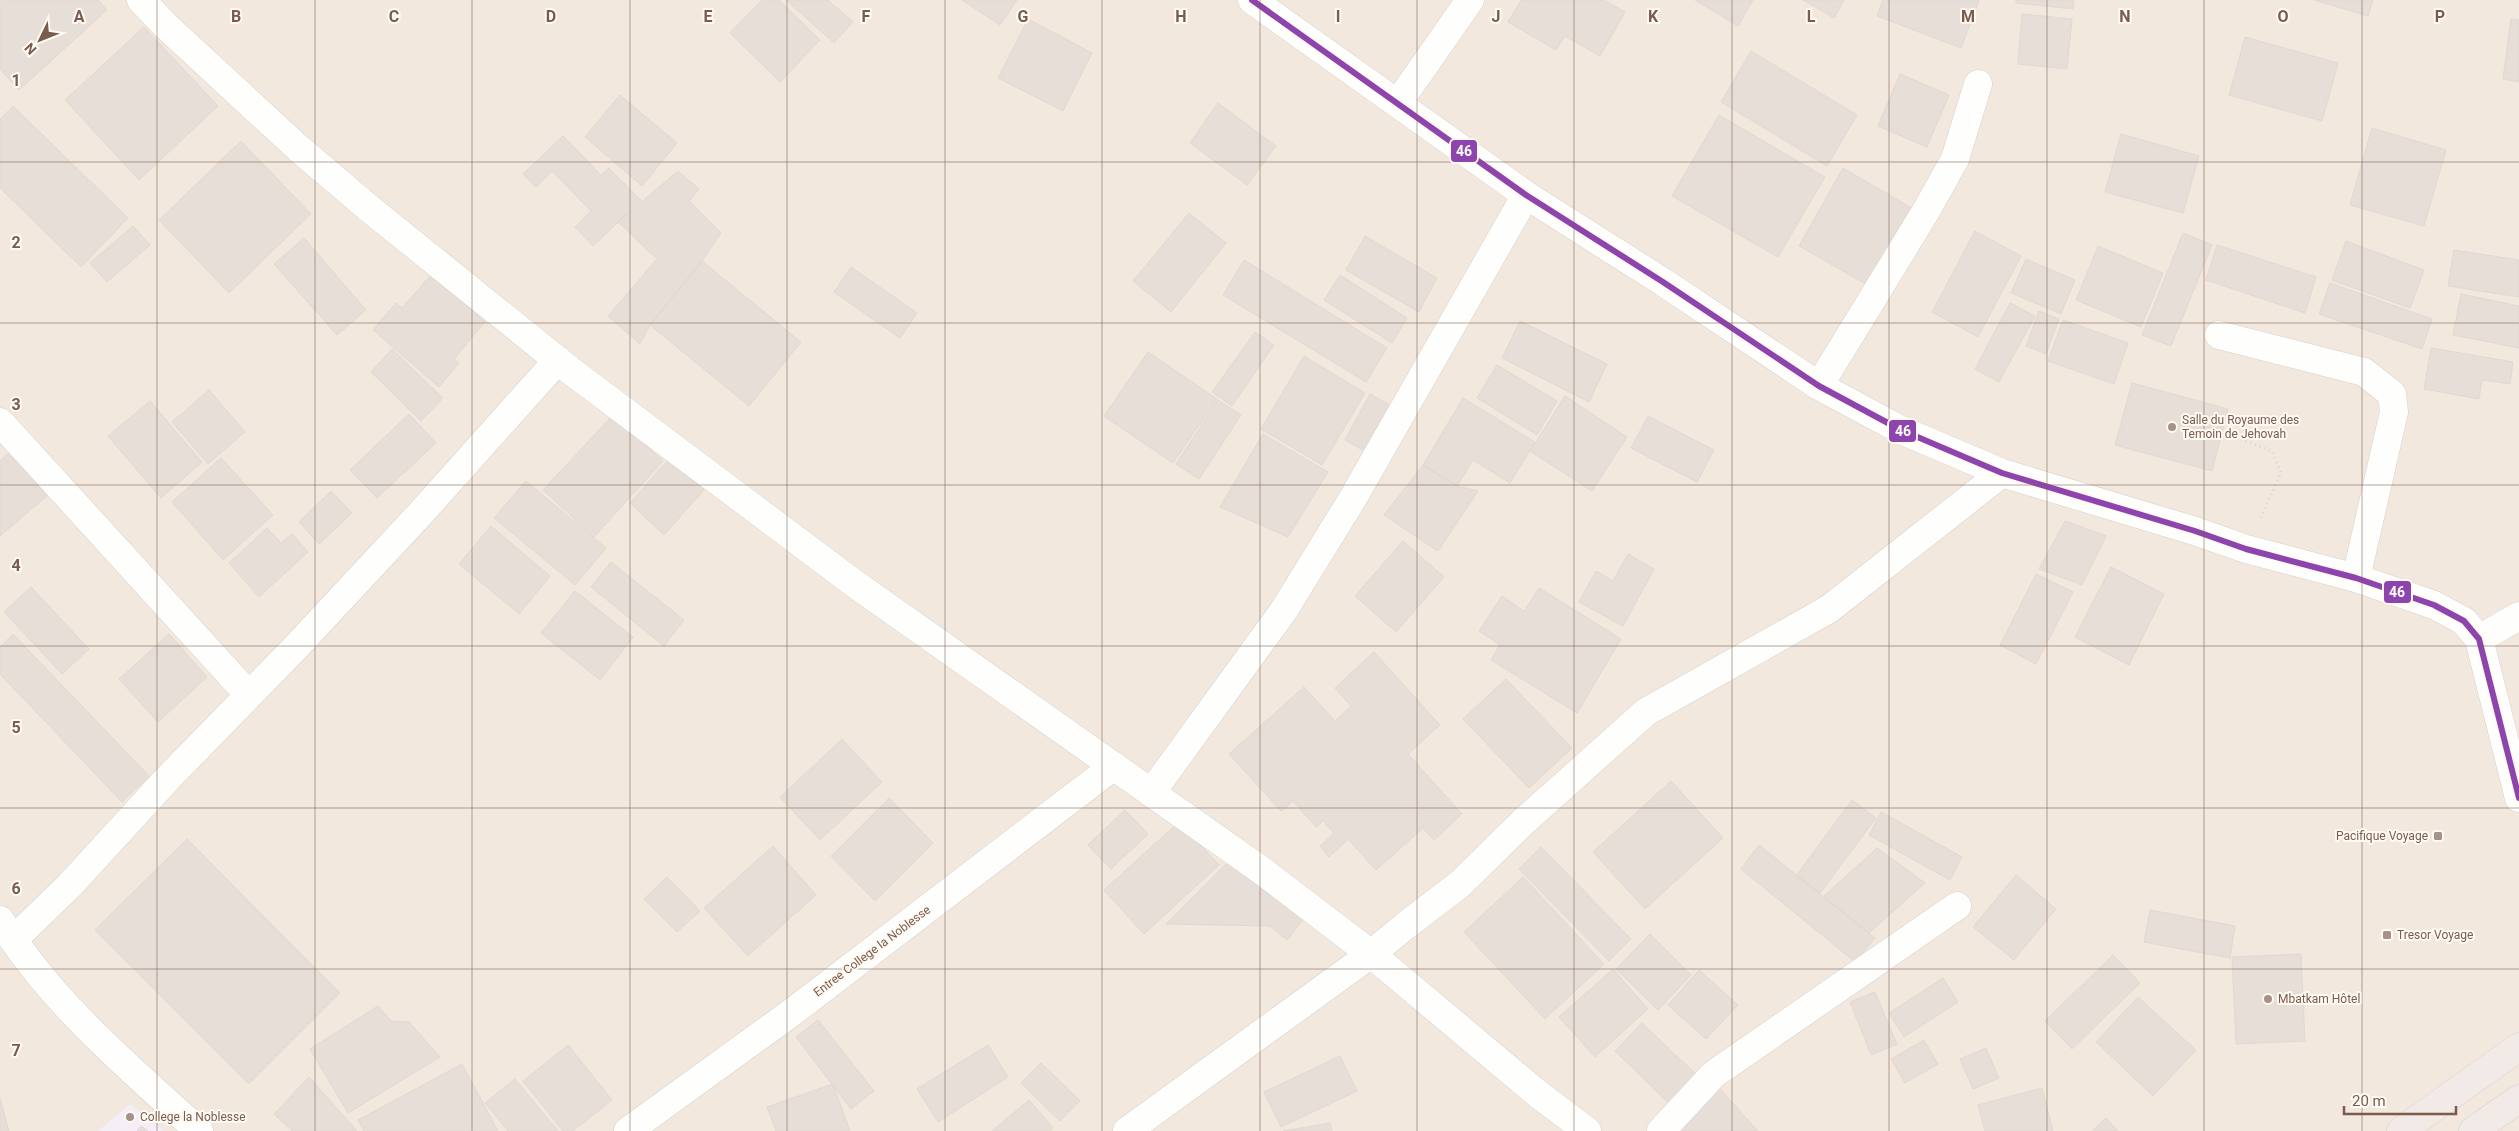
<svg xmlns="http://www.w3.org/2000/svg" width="2519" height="1131" font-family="Roboto,sans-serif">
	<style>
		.residential { fill: #f2e8de }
		.education { fill: #f6eef6 }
		.building { fill: #e6ded7; stroke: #e2d8d2 }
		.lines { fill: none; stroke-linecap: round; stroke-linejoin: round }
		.street-casing { stroke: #d7d1cb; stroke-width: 29 }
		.highway-casing { stroke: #dad1cc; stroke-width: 29 }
		.path { stroke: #dcd5d0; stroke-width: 3; stroke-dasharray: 1 4; stroke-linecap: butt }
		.street { stroke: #fefefd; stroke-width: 28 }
		.highway { stroke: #f2eae7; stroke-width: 28 }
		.bus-1-casing { stroke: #fffaf3; stroke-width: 10 }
		.bus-1 { stroke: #8e44ad; stroke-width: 6 }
		.grid { fill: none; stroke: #7a5c4d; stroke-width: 1; stroke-opacity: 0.55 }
		.poi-dot { fill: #a69286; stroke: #fffaf3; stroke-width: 2 }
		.labels { text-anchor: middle; stroke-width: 4; stroke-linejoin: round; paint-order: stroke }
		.poi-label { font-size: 12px; fill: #7a5c4d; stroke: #fffaf3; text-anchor: start }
		.street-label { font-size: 12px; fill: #7a5c4d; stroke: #fffaf3 }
		.grid-label { font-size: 16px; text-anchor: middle; font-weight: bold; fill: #7a5c4d; stroke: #fffaf3; stroke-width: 4; stroke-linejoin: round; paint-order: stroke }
		.line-badge { stroke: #fffaf3; stroke-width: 2 }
		.badge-label { font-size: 14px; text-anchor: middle; font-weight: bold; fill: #fff }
	</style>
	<rect width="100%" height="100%" fill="#f9f5f0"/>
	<!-- residential -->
	<path class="residential" d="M0 0H2519V1131H0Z"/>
	<!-- education -->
	<path class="education" d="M130 1104 164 1131H98Z"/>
	<!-- building -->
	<path class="building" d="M2 0H98L107 10 19 90 0 69V2Z
		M762 0H779L820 40 780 82 730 33Z
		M786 0H828L853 22 834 43Z
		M962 0H1017L1000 25Z
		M1521 0H1604L1625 12 1600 56 1565 36 1556 50 1508 22Z
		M1695 0H1753L1738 26Z
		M1803 0H1844L1834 18Z
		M1883 0H1977L1979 1 1961 48 1877 16Z
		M2016 0H2074L2073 9 2016 3Z
		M2314 0H2373L2368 16Z
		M2022 14 2072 19 2067 69 2018 64Z
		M1028 19 1092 53 1063 111 998 78Z
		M2511 19 2519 20V82L2503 79Z
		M144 27 218 106 139 180 65 100Z
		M2245 37 2338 63 2322 121 2229 95Z
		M1751 51 1857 115 1827 166 1721 102Z
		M1900 74 1949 95 1927 147 1878 126Z
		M620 95 677 143 642 186 585 137Z
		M1218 103 1276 146 1247 185 1190 143Z
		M13 106 128 218 81 267 0 188V119Z
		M1719 115 1825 177 1778 257 1672 196Z
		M2372 128 2446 150 2424 226 2350 205Z
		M2121 134 2199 156 2183 213 2105 192Z
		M563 136 601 175 609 168 641 200 593 246 575 227 591 211 552 171 536 187 523 174Z
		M241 141 311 214 229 293 159 220Z
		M1843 168 1915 210 1871 287 1799 246Z
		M678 171 699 189 689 201 721 233 702 261 650 325 640 344 608 316 657 259 618 222Z
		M1189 213 1226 243 1171 312 1133 281Z
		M133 226 150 245 107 282 90 263Z
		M1975 231 2021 256 1978 337 1932 312Z
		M2183 233 2212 245 2171 346 2142 335Z
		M1365 236 1437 278 1419 312 1346 270Z
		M304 238 366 310 337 335 274 264Z
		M2346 241 2424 270 2410 308 2332 280Z
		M2217 245 2316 277 2305 313 2206 280Z
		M2098 246 2163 273 2141 327 2076 300Z
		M2454 250 2519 260V297L2448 286Z
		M2026 259 2075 280 2061 314 2011 293Z
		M1244 260 1387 348 1366 382 1223 295Z
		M702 261 801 342 749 406 650 325Z
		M851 267 917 313 900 338 834 292Z
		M431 275 485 322 454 359 459 363 439 387 373 330 396 303 402 308Z
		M1340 275 1407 318 1392 343 1324 300Z
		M2330 283 2432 319 2422 349 2319 314Z
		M2461 294 2519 306V348L2453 335Z
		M2010 303 2035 316 1999 382 1975 369Z
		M2039 311 2059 319 2046 354 2026 346Z
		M2063 320 2128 343 2114 384 2048 361Z
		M1520 321 1607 364 1589 402 1502 358Z
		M1255 332 1274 345 1232 406 1212 392Z
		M2431 348 2513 362 2510 384 2482 380 2479 399 2424 389Z
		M392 349 443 398 421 421 371 372Z
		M1148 352 1217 399 1173 463 1104 416Z
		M1304 356 1365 393 1322 465 1261 429Z
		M1497 365 1557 401 1537 435 1477 398Z
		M2132 383 2228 409 2212 471 2115 445Z
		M209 390 245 432 208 464 172 422Z
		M1370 394 1393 407 1368 453 1345 440Z
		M1565 396 1627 437 1592 491 1530 451Z
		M1463 398 1535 442 1510 483 1473 460 1457 486 1423 465Z
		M1218 400 1241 415 1199 479 1176 464Z
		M150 401 202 462 161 498 108 436Z
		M409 414 436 443 377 498 350 470Z
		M613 415 663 461 594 537 543 490Z
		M1648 416 1714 450 1697 482 1631 448Z
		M1263 434 1328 472 1288 537 1220 507Z
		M10 452 47 496 0 536V461Z
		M221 458 273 515 223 560 172 502Z
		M669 459 704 490 664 535 630 503Z
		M1423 465 1457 486 1478 491 1438 551 1384 515Z
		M526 481 606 548 575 585 494 518Z
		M331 491 352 513 319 544 299 522Z
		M2065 521 2106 536 2082 585 2039 569Z
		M491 526 550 576 519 614 459 564Z
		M267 528 281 543 292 534 308 552 259 597 229 563Z
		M1403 541 1444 577 1396 632 1355 596Z
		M1628 554 1654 569 1623 626 1579 602 1596 571 1613 581Z
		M611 562 684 620 664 646 591 587Z
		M2111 567 2164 594 2129 665 2075 637Z
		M2036 574 2073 592 2036 664 2000 645Z
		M31 587 89 649 62 674 4 612Z
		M1539 588 1621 639 1577 713 1491 660 1500 645 1479 631 1502 596 1524 611Z
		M575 591 633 637 600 680 541 633Z
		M13 634 149 776 122 802 0 674V647Z
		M169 634 207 677 158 722 119 679Z
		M1374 652 1440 725 1408 754 1462 814 1434 840 1423 828 1376 870 1348 839 1329 857 1320 846 1334 833 1323 821 1316 827 1293 801 1281 811 1229 754 1304 687 1335 721 1351 706 1335 688Z
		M1506 679 1572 748 1529 788 1463 719Z
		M842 739 882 782 820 840 780 797Z
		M1671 781 1723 838 1645 909 1593 852Z
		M889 798 933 843 875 901 831 856Z
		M1852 800 1876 818 1820 893 1796 876Z
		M1125 810 1148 834 1111 869 1088 845Z
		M1881 812 1962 857 1950 880 1869 835Z
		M1179 822 1219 865 1144 934 1104 890Z
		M187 839 340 993 249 1084 95 930Z
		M1759 845 1875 938 1855 962 1741 869Z
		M773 846 816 895 748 956 704 908Z
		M1541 847 1631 939 1609 961 1519 869Z
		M1877 848 1925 883 1869 933 1823 897Z
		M1235 855 1307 914 1287 940 1270 926 1166 924Z
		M2016 875 2056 909 2014 960 1973 927Z
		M667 877 700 911 677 932 644 899Z
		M1523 877 1604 964 1545 1019 1464 932Z
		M2150 910 2235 926 2230 958 2144 942Z
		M1650 934 1691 975 1658 1010 1616 969Z
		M2301 954 2305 1041 2236 1044 2232 957Z
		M2113 955 2140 983 2072 1049 2045 1021Z
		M1613 969 1648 1009 1595 1057 1559 1017Z
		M1699 970 1738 1005 1706 1039 1668 1005Z
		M1943 978 1958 1002 1904 1037 1889 1013Z
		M1875 992 1897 1044 1871 1055 1850 1002Z
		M2138 997 2196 1050 2153 1096 2096 1042Z
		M378 1006 391 1021 409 1022 440 1057 348 1113 310 1049Z
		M818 1020 874 1091 851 1109 796 1037Z
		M1642 1023 1702 1080 1674 1108 1615 1051Z
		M1924 1040 1938 1064 1905 1083 1891 1059Z
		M568 1045 612 1100 573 1131H563L523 1081Z
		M988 1045 1008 1077 938 1122 917 1089Z
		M1986 1048 1999 1078 1973 1089 1960 1059Z
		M1340 1056 1357 1091 1281 1127 1264 1092Z
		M1041 1063 1080 1101 1060 1121 1021 1083Z
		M462 1064 498 1131H364L358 1120Z
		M309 1077 357 1131H292L274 1114Z
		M515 1079 558 1131H508L485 1103Z
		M833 1084 850 1131H776L767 1107Z
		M1719 1088 1758 1131H1673Z
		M2042 1088 2053 1131H1985L1978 1105Z
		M0 1098 9 1131H0Z
		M1029 1100 1053 1128 1050 1131H992Z
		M2106 1118 2118 1131H2092Z
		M1330 1123 1332 1131H1283Z
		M141 1126 148 1131H137Z"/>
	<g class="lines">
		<defs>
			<path id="street" d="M141 0 166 26 297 147 371 210 571 371 855 584 1261 870 1371 954 1538 1094 1587 1131
				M1252 0 1526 195 1663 282 1819 386 1901 430 2002 473 2195 531 2246 549 2356 578 2434 605 2464 621 2479 639 2519 798
				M1398 103 1470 0
				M2219 335 2364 372 2392 394 2394 412 2356 578
				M1819 386 1926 211 1955 159 1978 84
				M0 422 249 695
				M2479 639 2519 616
				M1151 793 1284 610 1353 498 1526 195
				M0 920C52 1003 127 1066 199 1131
				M13 940 69 886 169 777 296 647 420 514 558 360
				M628 1131 791 1013 1114 766
				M1127 1131 1371 954 1405 926 1460 884 1523 822 1646 712 1829 609 2002 473
				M1661 1131 1714 1074 1957 906"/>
			<path id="highway" d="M2401 1131 2519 1047
				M2473 1131 2519 1099"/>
		</defs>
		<!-- street casing -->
		<use href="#street" class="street-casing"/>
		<!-- highway casing -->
		<use href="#highway" class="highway-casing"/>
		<!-- path -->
		<path class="path" d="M2241 439 2272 451 2281 473 2260 519"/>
		<!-- street -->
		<use href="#street" class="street"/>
		<!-- highway -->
		<use href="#highway" class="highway"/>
		<defs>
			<path id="bus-1" d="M1252 0 1526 195 1663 282 1819 386 1901 430 2002 473 2195 531 2246 549 2356 578 2434 605 2464 621 2479 639 2519 798"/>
		</defs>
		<!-- bus-1 casing -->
		<use href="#bus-1" class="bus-1-casing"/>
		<!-- bus-1 -->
		<use href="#bus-1" class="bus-1"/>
	</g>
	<!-- grid -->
	<path class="grid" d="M157 0V1131M315 0V1131M472 0V1131M630 0V1131M787 0V1131M945 0V1131M1102 0V1131M1260 0V1131M1417 0V1131M1574 0V1131M1732 0V1131M1889 0V1131M2047 0V1131M2204 0V1131M2362 0V1131M0 162H2519M0 323H2519M0 485H2519M0 646H2519M0 808H2519M0 969H2519"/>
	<!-- markers -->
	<g class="poi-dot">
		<circle cx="2172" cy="427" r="5"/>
		<rect x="2433" y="831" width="10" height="10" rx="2.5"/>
		<rect x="2382" y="930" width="10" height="10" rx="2.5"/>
		<circle cx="2268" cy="999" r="5"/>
		<circle cx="130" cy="1117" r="5"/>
	</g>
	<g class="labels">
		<!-- poi labels -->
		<g class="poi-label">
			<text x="2182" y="424">Salle du Royaume des<tspan x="2182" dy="14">Temoin de Jehovah</tspan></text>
			<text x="2428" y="840" text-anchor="end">Pacifique Voyage</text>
			<text x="2397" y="939">Tresor Voyage</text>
			<text x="2278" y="1003">Mbatkam Hôtel</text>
			<text x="140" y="1121">College la Noblesse</text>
		</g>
		<!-- street labels -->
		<g class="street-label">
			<text transform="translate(872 951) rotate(-37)" y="4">Entree College la Noblesse</text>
		</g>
	</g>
	<g class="grid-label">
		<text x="79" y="22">A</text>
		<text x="236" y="22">B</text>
		<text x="394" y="22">C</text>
		<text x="551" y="22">D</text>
		<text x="708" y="22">E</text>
		<text x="866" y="22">F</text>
		<text x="1023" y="22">G</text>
		<text x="1181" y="22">H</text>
		<text x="1338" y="22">I</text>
		<text x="1496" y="22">J</text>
		<text x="1653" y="22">K</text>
		<text x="1811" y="22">L</text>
		<text x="1968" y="22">M</text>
		<text x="2125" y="22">N</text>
		<text x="2283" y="22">O</text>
		<text x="2440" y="22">P</text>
		<text x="16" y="86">1</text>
		<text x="16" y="248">2</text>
		<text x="16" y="410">3</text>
		<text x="16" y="571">4</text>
		<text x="16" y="733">5</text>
		<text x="16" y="894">6</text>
		<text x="16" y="1056">7</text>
	</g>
	<g class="line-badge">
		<rect x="1450" y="139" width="28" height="24" rx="5" fill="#8e44ad"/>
		<rect x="1888" y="419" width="29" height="24" rx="5" fill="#8e44ad"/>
		<rect x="2383" y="580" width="29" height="24" rx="5" fill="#8e44ad"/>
	</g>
	<g class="badge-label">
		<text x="1464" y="156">46</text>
		<text x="1903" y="436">46</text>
		<text x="2397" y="597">46</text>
	</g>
	<!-- north arrow -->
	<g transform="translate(40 40) rotate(227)" stroke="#fffaf3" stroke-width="4" paint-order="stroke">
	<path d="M0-4L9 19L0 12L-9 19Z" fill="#7a5c4d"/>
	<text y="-8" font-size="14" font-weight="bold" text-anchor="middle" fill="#7a5c4d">N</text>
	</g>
	<!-- scale -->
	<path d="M2344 1106v8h112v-8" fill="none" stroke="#7a5c4d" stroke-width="2.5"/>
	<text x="2352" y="1106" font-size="15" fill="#7a5c4d" stroke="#fffaf3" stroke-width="4" paint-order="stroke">20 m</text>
</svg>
